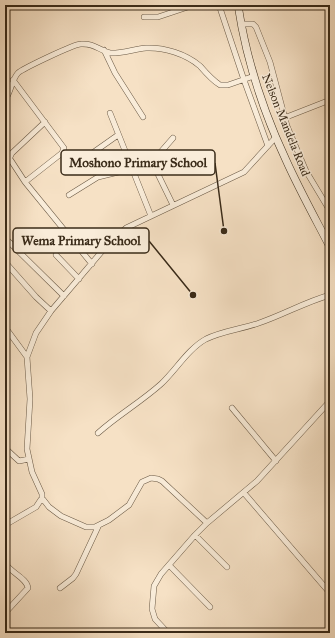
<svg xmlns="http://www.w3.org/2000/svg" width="335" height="638" font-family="'IM FELL Great Primer',serif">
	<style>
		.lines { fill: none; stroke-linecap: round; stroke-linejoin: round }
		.street-casing { stroke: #695844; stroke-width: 6 }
		.secondary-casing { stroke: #3a2b19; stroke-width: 8 }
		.street { stroke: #f9ecd9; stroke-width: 5 }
		.secondary { stroke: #f9ecd9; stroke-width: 7 }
		.labels { text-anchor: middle; stroke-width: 3; stroke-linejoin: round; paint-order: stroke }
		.street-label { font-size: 12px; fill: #3a2b19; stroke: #f9ecd9 }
		.leader { fill: none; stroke: #3a2b19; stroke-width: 1.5 }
		.callout-dot { fill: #3a2b19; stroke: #f9ecd9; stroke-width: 1.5 }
		.callout { fill: #f9ecd9; stroke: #3a2b19; stroke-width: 1.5 }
		.callout-label { font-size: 13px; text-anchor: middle; font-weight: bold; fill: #3a2b19 }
	</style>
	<rect width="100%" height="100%" fill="#f6e1c5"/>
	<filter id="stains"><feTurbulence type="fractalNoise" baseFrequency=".005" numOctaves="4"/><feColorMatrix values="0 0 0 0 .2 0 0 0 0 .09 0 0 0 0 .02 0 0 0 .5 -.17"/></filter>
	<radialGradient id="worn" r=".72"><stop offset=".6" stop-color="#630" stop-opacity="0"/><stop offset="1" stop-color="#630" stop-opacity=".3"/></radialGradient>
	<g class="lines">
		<defs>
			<path id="street" d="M219 5 244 80 268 146
				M144 17H158L194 5
				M241 24H253L256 27 270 62 287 126 306 171 330 211
				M104 50 115 73 143 117
				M13 80 64 148 62 153 25 182
				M5 100C11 92 12 79 18 73 22 69 74 44 81 44 94 43 99 50 110 53 119 54 135 49 146 48 164 47 186 54 200 66 206 73 212 80 220 85H228L254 76
				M110 113 151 216
				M284 118 330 100
				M45 122 12 153 10 157V159L25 182 92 264
				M173 138 152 162 173 205
				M91 154 118 135
				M69 195 98 177 131 169
				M5 238 64 296
				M56 255 79 279
				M5 262 36 297 51 311
				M5 327 27 357
				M232 408 276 461
				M98 433C118 415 141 402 161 384 176 370 188 349 206 339 222 331 242 329 259 323 283 315 305 302 330 295
				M5 448 19 461 29 459
				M244 493 330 593
				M42 498 49 507 61 516 86 527H95L109 520 129 505 142 482 151 478 158 479 162 481 207 523
				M5 525 36 507 42 498V494L32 472 27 449 30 399 27 357 36 333 51 311 109 243 126 228 244 172 276 137
				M195 535 227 567
				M5 563C11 573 27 578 28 588L5 613
				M169 565 210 607
				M60 588 73 578 76 574 98 527
				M168 633 155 619 152 609 154 586 161 574 195 535 207 523 257 481 330 401"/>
			<path id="secondary" d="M238 5C246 58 263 111 286 160 299 189 315 218 330 247"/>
		</defs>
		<!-- street casing -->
		<use href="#street" class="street-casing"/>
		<!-- secondary casing -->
		<use href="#secondary" class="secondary-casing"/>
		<!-- street -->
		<use href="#street" class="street"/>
		<!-- secondary -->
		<use href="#secondary" class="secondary"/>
	</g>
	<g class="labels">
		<!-- street labels -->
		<g class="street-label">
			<text transform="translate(286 125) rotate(68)" y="4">Nelson Mandela Road</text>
		</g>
	</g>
	<!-- callouts -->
	<path class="leader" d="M224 231L215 163M193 295L149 241"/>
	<g class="callout-dot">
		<circle cx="224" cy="231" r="4"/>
		<circle cx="193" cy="295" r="4"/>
	</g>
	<g class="callout">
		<rect x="61" y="150" width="154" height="25" rx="4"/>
		<rect x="13" y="228" width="136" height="25" rx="4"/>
	</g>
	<g class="callout-label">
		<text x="138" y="167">Moshono Primary School</text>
		<text x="81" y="245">Wema Primary School</text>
	</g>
	<!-- margin -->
	<rect width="335" height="638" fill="none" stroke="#f6e1c5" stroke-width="20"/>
	<rect x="6" y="6" width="323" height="626" fill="none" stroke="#3a2b19" stroke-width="2"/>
	<rect x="10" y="10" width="315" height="618" fill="none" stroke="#3a2b19"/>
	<rect width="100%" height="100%" filter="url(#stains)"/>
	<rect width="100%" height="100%" fill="url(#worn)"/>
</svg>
